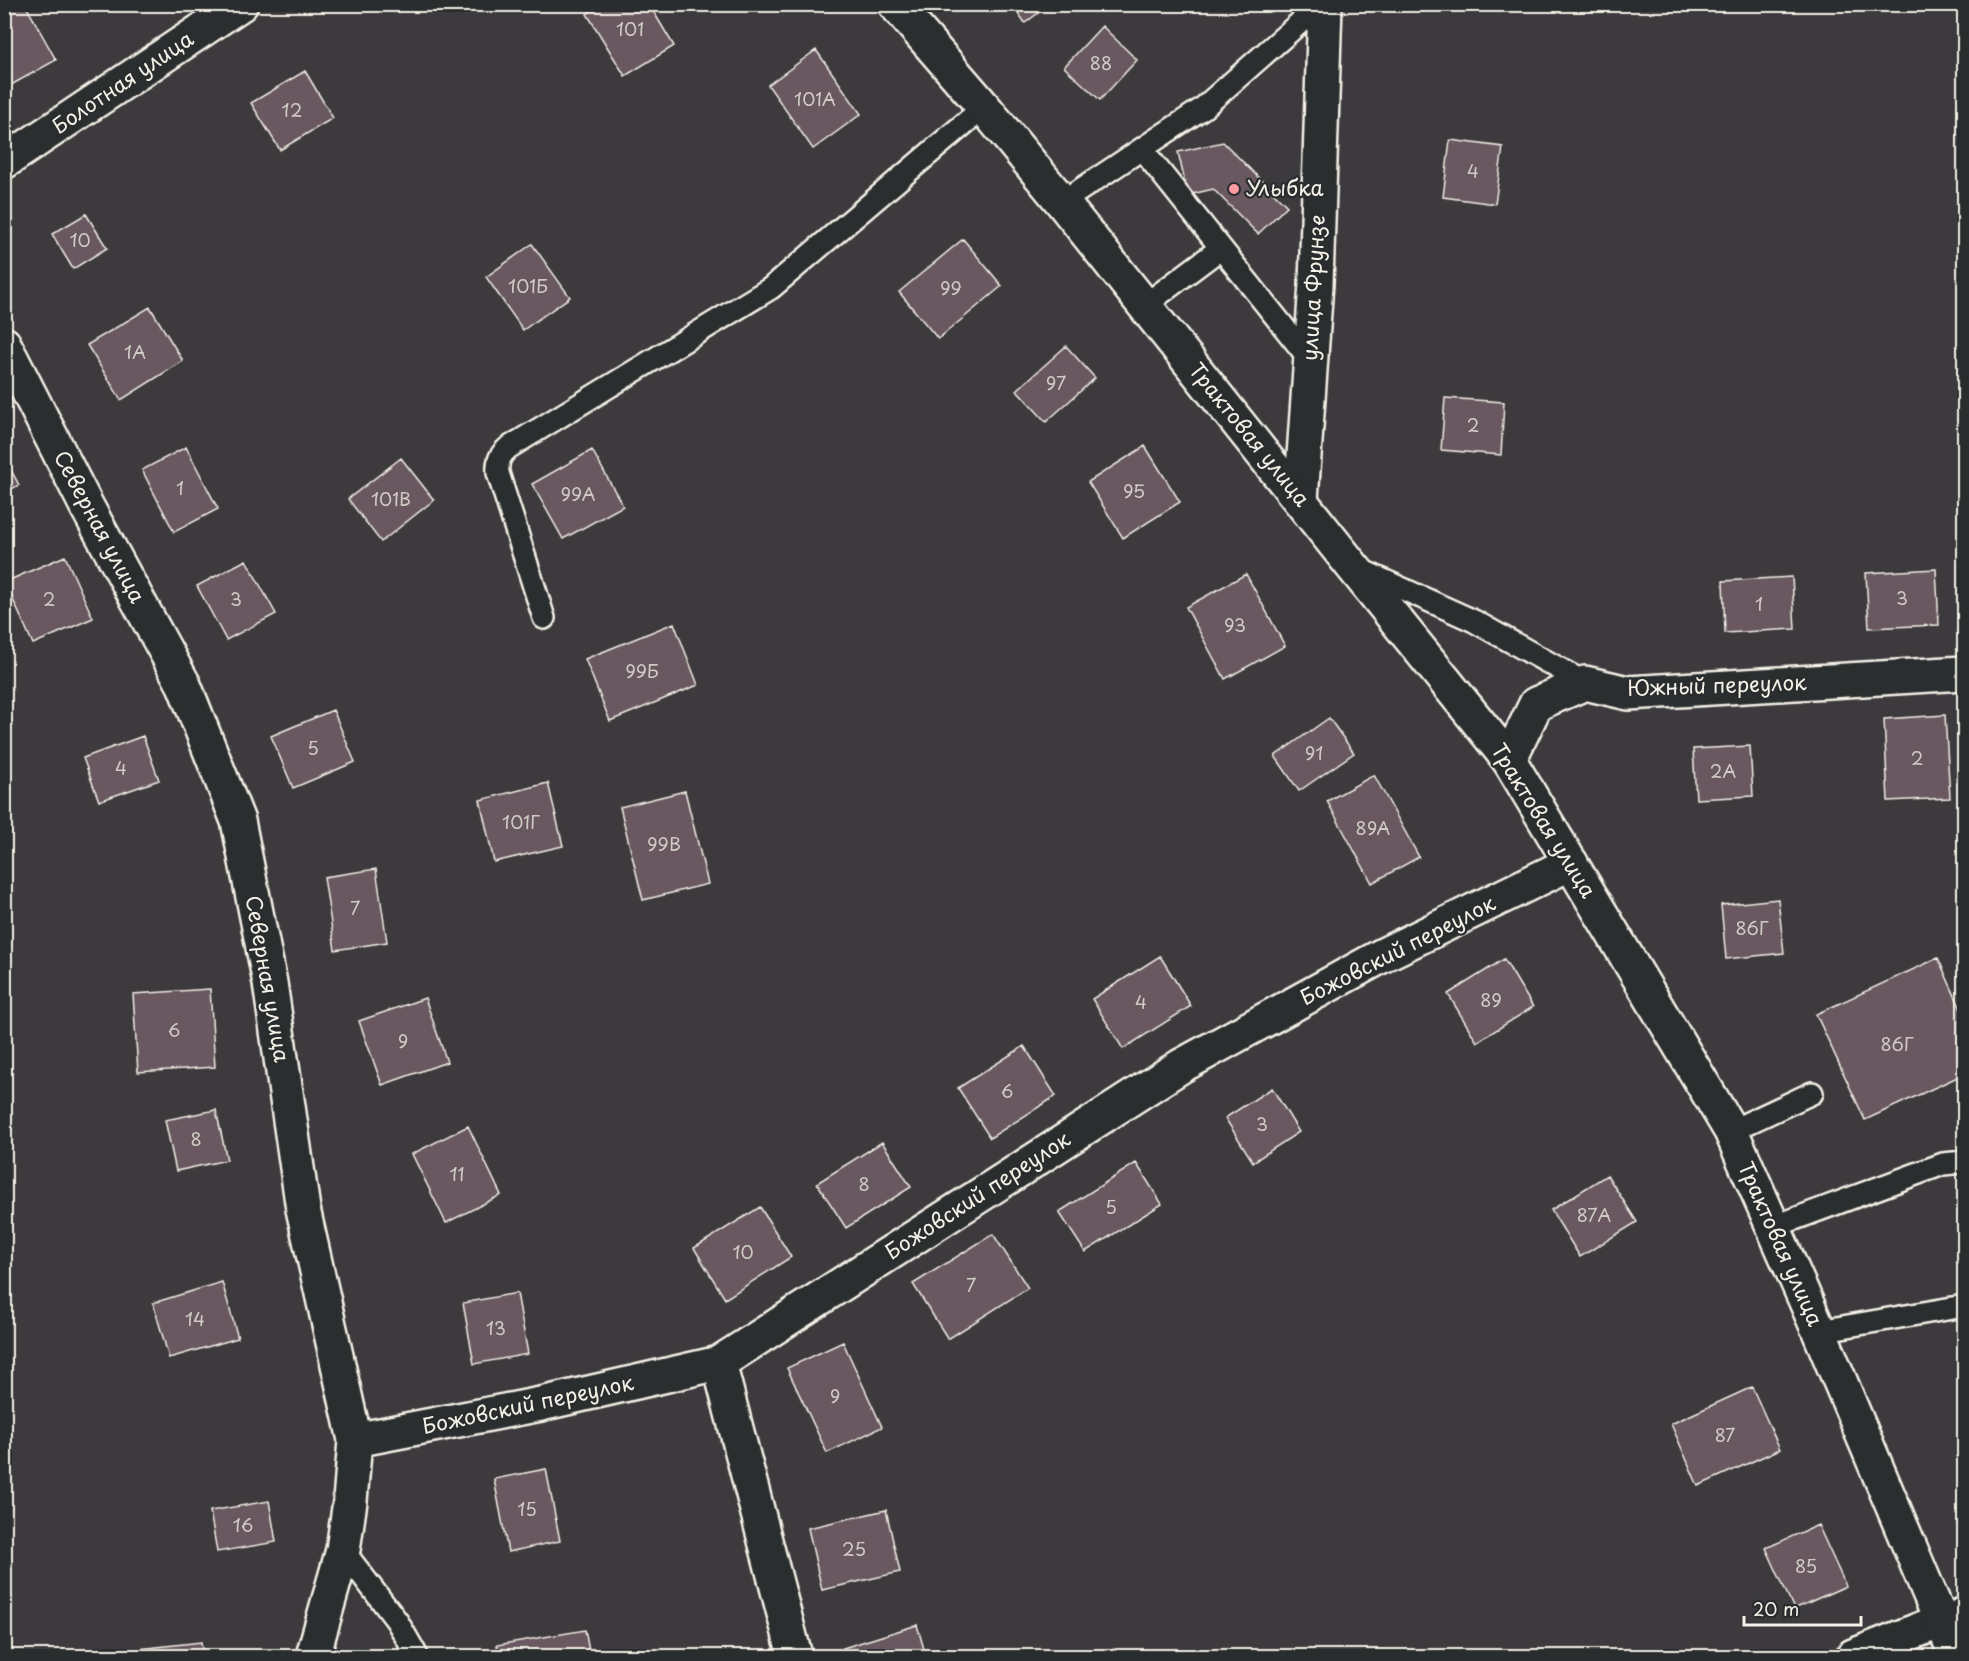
<svg xmlns="http://www.w3.org/2000/svg" width="1969" height="1661" font-family="'Playpen Sans',sans-serif">
	<style>
		.building { fill: #695860; stroke: #f4f1e8; stroke-width: 1.5 }
		.lines { fill: none; stroke-linecap: round; stroke-linejoin: round }
		.lane-casing { stroke: #f4f1e8; stroke-width: 26 }
		.street-casing { stroke: #f4f1e8; stroke-width: 38 }
		.secondary-casing { stroke: #f4f1e8; stroke-width: 38 }
		.lane { stroke: #2a2d2e; stroke-width: 21 }
		.street { stroke: #2a2d2e; stroke-width: 33 }
		.secondary { stroke: #2a2d2e; stroke-width: 33 }
		.poi-dot { fill: #ff9aa2; stroke: #2a2d2e; stroke-width: 2 }
		.labels { text-anchor: middle; stroke-width: 4.5; stroke-linejoin: round; paint-order: stroke }
		.number-label { font-size: 18px; fill: #d1cbc6 }
		.street-label { font-size: 21px; fill: #f4f1e8; stroke: #2a2d2e }
		.poi-label { font-size: 21px; fill: #f4f1e8; stroke: #2a2d2e; text-anchor: start }
	</style>
	<rect width="100%" height="100%" fill="#3d3a3d"/>
	<filter id="ink" filterUnits="userSpaceOnUse"><feTurbulence type="fractalNoise" baseFrequency=".0167" numOctaves="2"/><feDisplacementMap in="SourceGraphic" scale="12" xChannelSelector="R" yChannelSelector="G"/><feConvolveMatrix kernelMatrix="1 2 1 2 8 2 1 2 1" color-interpolation-filters="sRGB"/></filter>
	<g filter="url(#ink)">
		<!-- building -->
		<path class="building" d="M4 4H25L56 60 4 89Z
			M602 4H649L674 46 625 76 587 14Z
			M1012 4H1050L1025 23Z
			M1102 26 1137 60 1100 100 1064 67Z
			M816 50 861 114 813 149 768 85Z
			M305 71 333 118 280 150 251 103Z
			M1450 140 1503 147 1495 204 1443 197Z
			M1223 142 1287 206 1258 234 1213 189 1188 195 1178 152Z
			M86 214 107 248 73 269 52 234Z
			M963 239 1002 286 938 339 899 292Z
			M532 244 570 297 523 330 486 277Z
			M150 307 183 361 121 400 87 345Z
			M1066 346 1095 378 1046 422 1017 390Z
			M1445 398 1504 402 1501 455 1441 450Z
			M1145 446 1180 502 1123 538 1088 482Z
			M186 447 218 509 174 532 142 470Z
			M592 450 623 506 563 539 532 484Z
			M4 457 19 485 4 493Z
			M401 458 434 500 381 542 348 499Z
			M65 556 93 618 33 644 5 582Z
			M246 560 276 614 226 640 197 586Z
			M1936 569 1939 625 1869 628 1866 573Z
			M1246 574 1285 646 1225 679 1186 607Z
			M1792 577 1795 629 1725 633 1723 581Z
			M674 623 698 685 610 721 585 659Z
			M333 710 355 762 293 788 271 736Z
			M1945 715 1950 798 1888 801 1884 719Z
			M1329 718 1354 753 1299 791 1275 756Z
			M143 736 159 780 99 801 83 758Z
			M1750 746 1753 796 1696 799 1693 749Z
			M1374 775 1419 857 1372 883 1327 801Z
			M548 783 563 846 494 862 480 800Z
			M685 791 708 884 643 900 620 807Z
			M376 869 387 942 335 950 324 877Z
			M1778 899 1784 953 1726 959 1721 905Z
			M1160 956 1191 1006 1123 1049 1092 999Z
			M1938 958 1964 1016V1074L1865 1120 1816 1014Z
			M1504 959 1533 1007 1477 1042 1448 994Z
			M210 989 215 1067 138 1072 133 994Z
			M425 998 447 1062 382 1085 359 1021Z
			M1024 1046 1056 1096 990 1138 958 1088Z
			M1272 1088 1299 1132 1253 1162 1225 1118Z
			M216 1110 227 1160 176 1171 165 1120Z
			M468 1126 501 1195 446 1223 412 1154Z
			M882 1142 911 1187 846 1228 817 1183Z
			M1136 1163 1162 1204 1085 1252 1059 1212Z
			M1607 1175 1637 1222 1580 1257 1551 1210Z
			M760 1207 791 1257 725 1299 694 1248Z
			M993 1234 1028 1288 948 1339 913 1284Z
			M222 1282 238 1338 169 1358 153 1303Z
			M517 1293 528 1354 474 1364 463 1303Z
			M843 1342 882 1427 827 1453 787 1368Z
			M1752 1387 1780 1449 1698 1486 1671 1424Z
			M546 1469 560 1541 508 1552 494 1479Z
			M269 1501 276 1542 217 1552 210 1511Z
			M886 1510 900 1572 822 1590 808 1528Z
			M1818 1525 1846 1586 1794 1609 1766 1548Z
			M917 1625 926 1656H845L843 1648Z
			M585 1630 590 1656H499L497 1645Z
			M201 1642 203 1656H139V1649Z"/>
		<g class="lines">
			<defs>
				<path id="lane" d="M1142 149 1311 361
					M1062 202 1203 108 1321 4
					M1145 305 1221 248
					M1361 570 1474 621 1585 683
					M544 618 498 473C497 461 500 455 508 448L771 288 984 107
					M1731 1131 1812 1093
					M1773 1227 1943 1164 1964 1162
					M1819 1331 1964 1306
					M343 1550 397 1621 417 1656
					M1941 1621 1964 1607"/>
				<path id="street" d="M4 162 241 4
					M4 344 87 507 184 685 238 821 270 983 303 1209 355 1440 350 1501 343 1550 313 1656
					M1301 499 1316 284 1325 4
					M1509 760 1536 704 1585 683 1628 693 1964 673
					M719 1363 795 1656
					M355 1440 541 1404 719 1363 1181 1066 1385 954 1571 863
					M1853 1656 1941 1621"/>
				<path id="secondary" d="M895 4 984 107 1062 202 1353 567 1509 760 1731 1131 1819 1331 1941 1621 1957 1656"/>
			</defs>
			<!-- lane casing -->
			<use href="#lane" class="lane-casing"/>
			<!-- street casing -->
			<use href="#street" class="street-casing"/>
			<!-- secondary casing -->
			<use href="#secondary" class="secondary-casing"/>
			<!-- lane -->
			<use href="#lane" class="lane"/>
			<!-- street -->
			<use href="#street" class="street"/>
			<!-- secondary -->
			<use href="#secondary" class="secondary"/>
		</g>
	</g>
	<!-- markers -->
	<circle class="poi-dot" cx="1234" cy="189" r="6"/>
	<g class="labels">
		<!-- number labels -->
		<g class="number-label">
			<text x="630" y="36">101</text>
			<text x="1101" y="70">88</text>
			<text x="815" y="106">101А</text>
			<text x="292" y="117">12</text>
			<text x="1473" y="178">4</text>
			<text x="80" y="247">10</text>
			<text x="528" y="293">101Б</text>
			<text x="951" y="295">99</text>
			<text x="135" y="359">1А</text>
			<text x="1056" y="390">97</text>
			<text x="1473" y="432">2</text>
			<text x="180" y="495">1</text>
			<text x="1134" y="498">95</text>
			<text x="578" y="501">99А</text>
			<text x="391" y="506">101В</text>
			<text x="1902" y="605">3</text>
			<text x="49" y="606">2</text>
			<text x="236" y="606">3</text>
			<text x="1759" y="611">1</text>
			<text x="1235" y="632">93</text>
			<text x="642" y="678">99Б</text>
			<text x="313" y="755">5</text>
			<text x="1314" y="760">91</text>
			<text x="1917" y="765">2</text>
			<text x="121" y="775">4</text>
			<text x="1723" y="778">2А</text>
			<text x="521" y="829">101Г</text>
			<text x="1373" y="835">89А</text>
			<text x="664" y="851">99В</text>
			<text x="355" y="915">7</text>
			<text x="1752" y="935">86Г</text>
			<text x="1491" y="1007">89</text>
			<text x="1141" y="1009">4</text>
			<text x="174" y="1037">6</text>
			<text x="403" y="1048">9</text>
			<text x="1897" y="1051">86Г</text>
			<text x="1007" y="1098">6</text>
			<text x="1262" y="1131">3</text>
			<text x="196" y="1146">8</text>
			<text x="457" y="1181">11</text>
			<text x="864" y="1191">8</text>
			<text x="1111" y="1214">5</text>
			<text x="1594" y="1222">87А</text>
			<text x="743" y="1259">10</text>
			<text x="971" y="1292">7</text>
			<text x="195" y="1326">14</text>
			<text x="496" y="1335">13</text>
			<text x="835" y="1403">9</text>
			<text x="1725" y="1442">87</text>
			<text x="527" y="1516">15</text>
			<text x="243" y="1532">16</text>
			<text x="854" y="1556">25</text>
			<text x="1806" y="1573">85</text>
		</g>
		<!-- street labels -->
		<g class="street-label">
			<text transform="translate(123 83) rotate(-34)" y="7">Болотная улица</text>
			<text transform="translate(1314 288) rotate(-87)" y="7">улица Фрунзе</text>
			<text transform="translate(1249 435) rotate(51)" y="7">Трактовая улица</text>
			<text transform="translate(99 527) rotate(62)" y="7">Северная улица</text>
			<text transform="translate(1717 686) rotate(-2)" y="7">Южный переулок</text>
			<text transform="translate(1543 821) rotate(58)" y="7">Трактовая улица</text>
			<text transform="translate(1398 951) rotate(-27)" y="7">Божовский переулок</text>
			<text transform="translate(267 979) rotate(80)" y="7">Северная улица</text>
			<text transform="translate(978 1196) rotate(-33)" y="7">Божовский переулок</text>
			<text transform="translate(1780 1244) rotate(66)" y="7">Трактовая улица</text>
			<text transform="translate(528 1405) rotate(-12)" y="7">Божовский переулок</text>
		</g>
		<!-- poi labels -->
		<g class="poi-label">
			<text x="1246" y="196">Улыбка</text>
		</g>
	</g>
	<!-- margin -->
	<rect width="1969" height="1661" fill="none" stroke="#2a2d2e" stroke-width="24"/>
	<rect x="12" y="12" width="1945" height="1637" fill="none" stroke="#f4f1e8" stroke-width="2" filter="url(#ink)"/>
	<!-- scale -->
	<path d="M1744 1616v9h117v-9" fill="none" stroke="#f4f1e8" stroke-width="3"/>
	<text x="1753" y="1616" font-size="18" fill="#f4f1e8" stroke="#2a2d2e" stroke-width="4.5" paint-order="stroke">20 m</text>
</svg>
